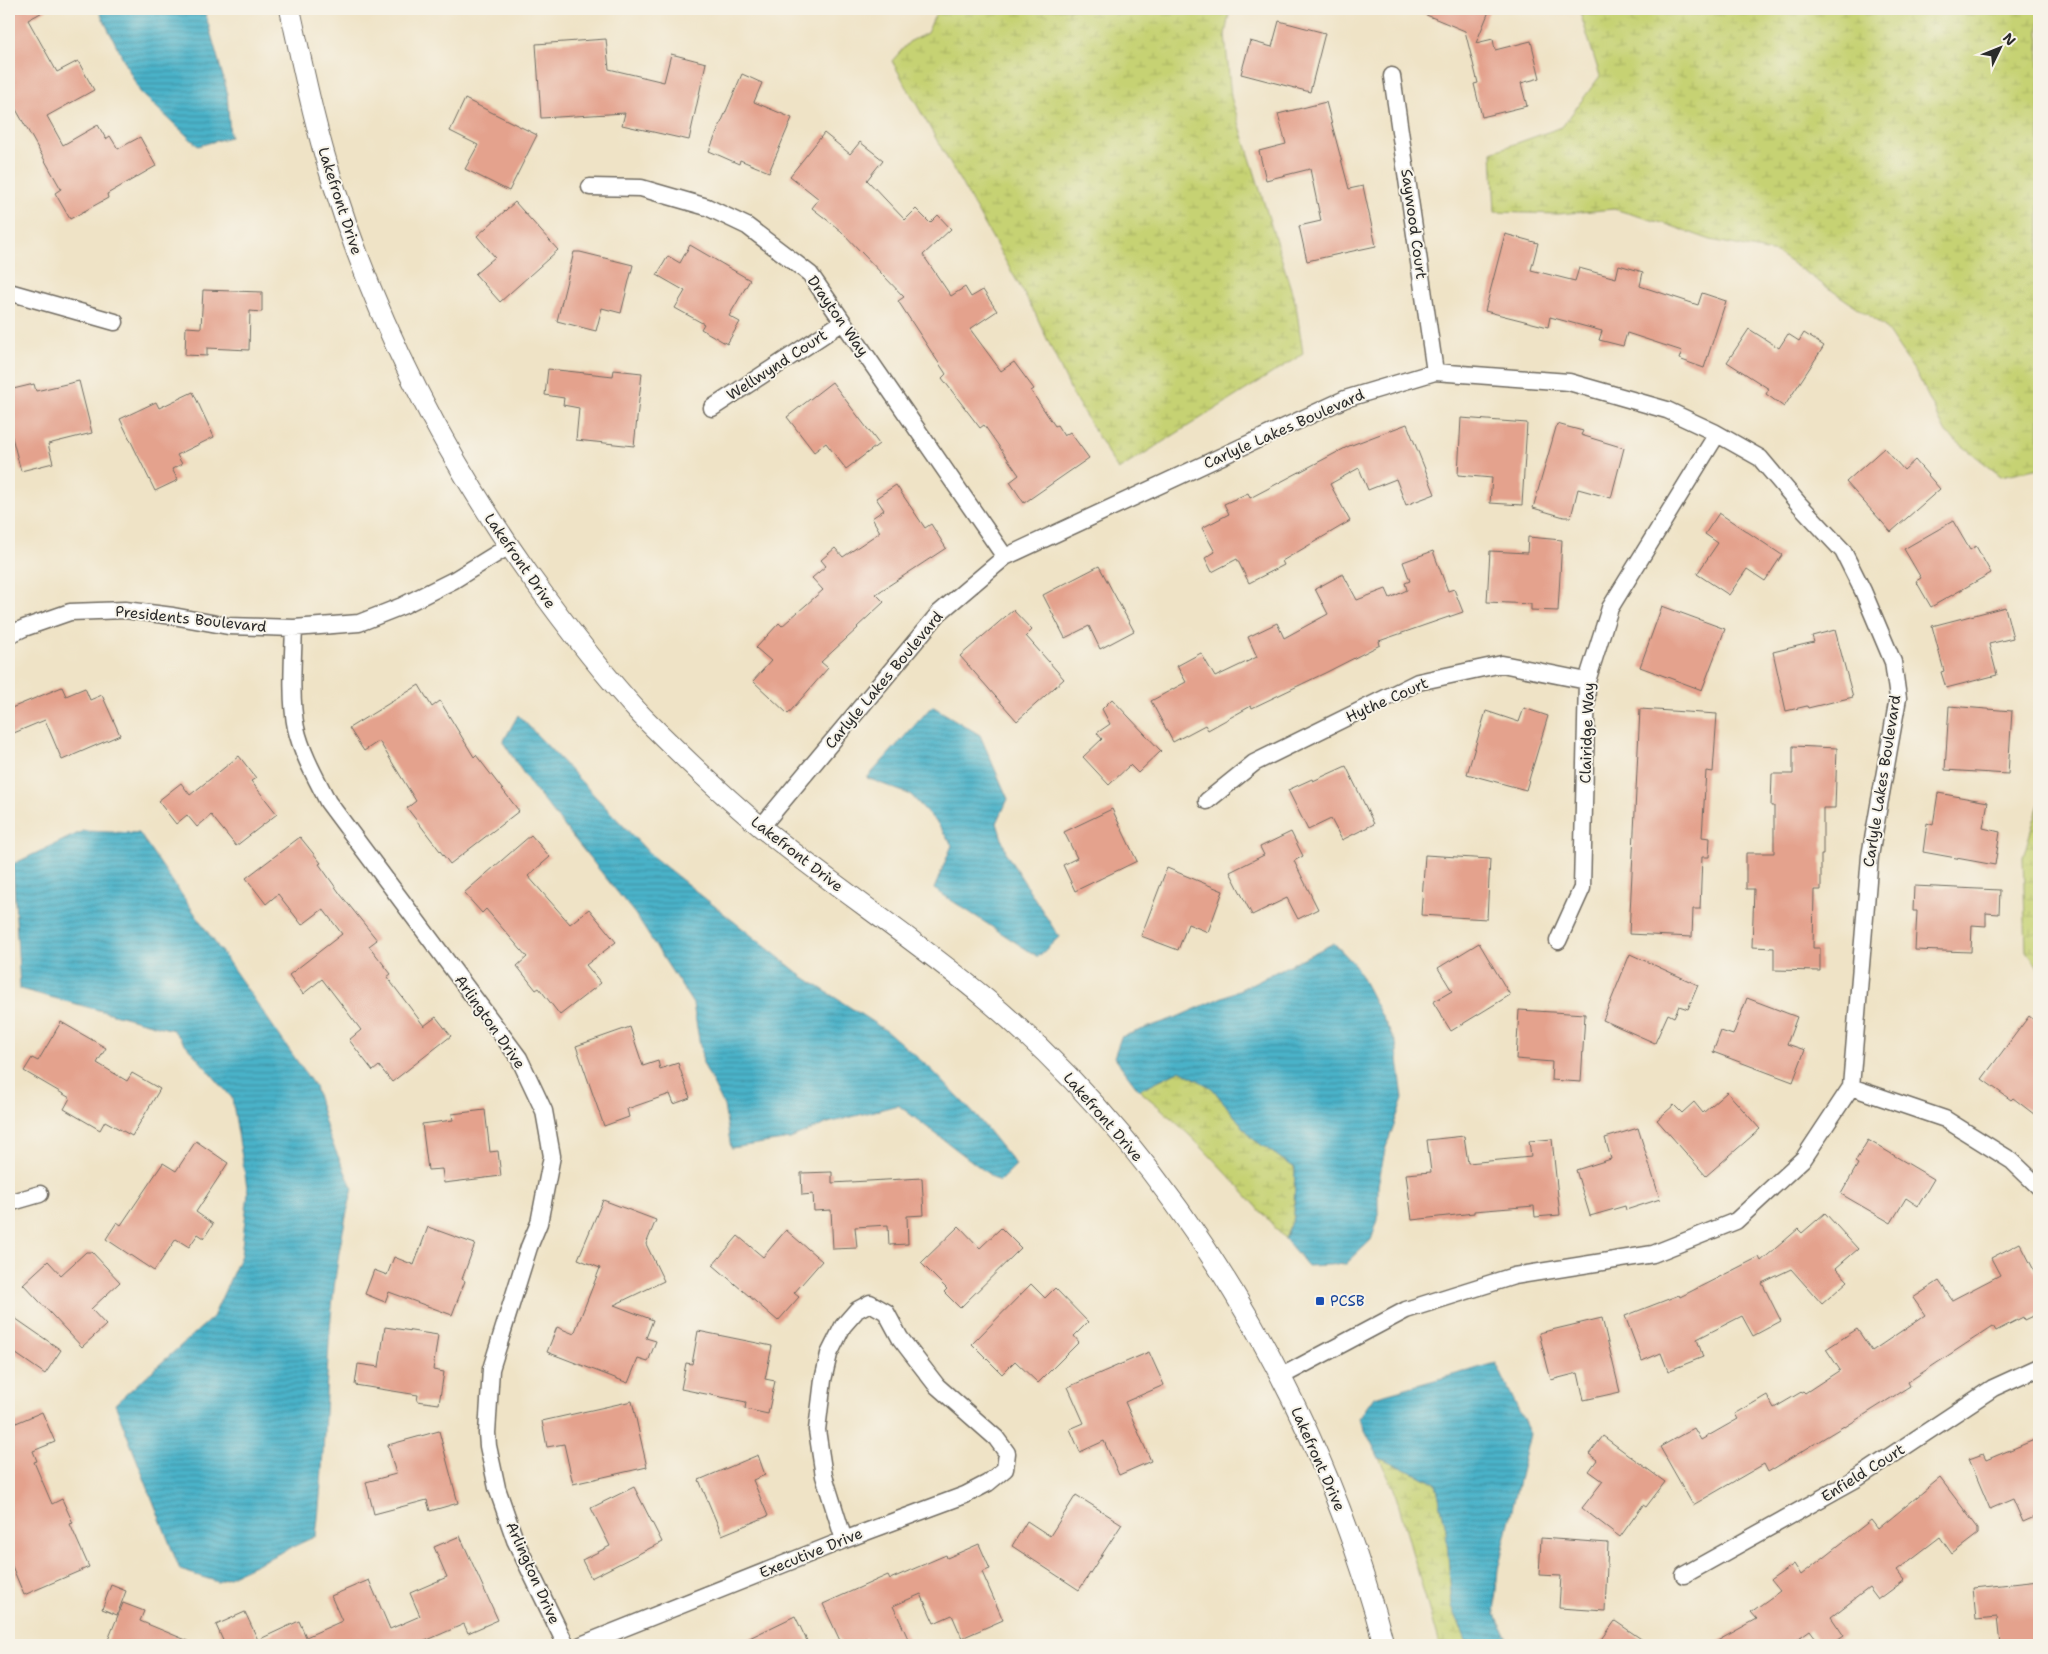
<svg xmlns="http://www.w3.org/2000/svg" width="2048" height="1654" font-family="'Shantell Sans',sans-serif">
	<style>
		.wetland { fill: url(#wetland-marsh); stroke: #787e4f }
		.water { fill: url(#water-rules); stroke: #3a6e7a }
		.building { fill: #e4a28d }
		.lines { fill: none; stroke-linecap: round; stroke-linejoin: round }
		.minor-casing { stroke: #706b61; stroke-width: 19 }
		.tertiary-casing { stroke: #706b61; stroke-width: 22 }
		.minor { stroke: #fff; stroke-width: 16 }
		.tertiary { stroke: #fff; stroke-width: 20 }
		.transit-dot { fill: #1a4fb4; stroke: #f7f3e8; stroke-width: 2 }
		.labels { text-anchor: middle; stroke-width: 4; stroke-linejoin: round; paint-order: stroke }
		.street-label { font-size: 15px; fill: #2b2b2b; stroke: #f7f3e8 }
		.transit-label { font-size: 15px; fill: #164399; stroke: #f7f3e8; text-anchor: start }
	</style>
	<defs>
		<pattern id="wetland-marsh" width="20" height="14" patternUnits="userSpaceOnUse" patternTransform="scale(1.25)"><rect width="20" height="14" fill="#c6d273"/><path d="M1 5h8M5 5V1M11 12h8M15 12V8" fill="none" stroke="#aab464"/></pattern>
		<pattern id="water-rules" width="6" height="5" patternUnits="userSpaceOnUse" patternTransform="scale(1.25)"><rect width="6" height="5" fill="#4ab2c9"/><path d="M0 2.5h6" fill="none" stroke="#3e91a3"/></pattern>
	</defs>
	<rect width="100%" height="100%" fill="#f7f3e8"/>
	<filter id="ink" filterUnits="userSpaceOnUse"><feTurbulence type="fractalNoise" baseFrequency=".02" numOctaves="2"/><feDisplacementMap in="SourceGraphic" scale="10" xChannelSelector="R" yChannelSelector="G"/><feConvolveMatrix kernelMatrix="1 2 1 2 8 2 1 2 1" color-interpolation-filters="sRGB"/></filter>
	<filter id="wash" filterUnits="userSpaceOnUse"><feTurbulence type="fractalNoise" baseFrequency=".0096" numOctaves="4" result="noise"/><feDisplacementMap in="SourceGraphic" scale="20" xChannelSelector="R" yChannelSelector="G"/><feGaussianBlur stdDeviation="1.12" result="paint"/><feColorMatrix in="noise" values="0 0 0 0 0 0 0 0 0 0 0 0 0 0 0 0 0 1.4 0 .05"/><feComposite in="paint" operator="in"/></filter>
	<g filter="url(#wash)">
		<rect width="100%" height="100%" fill="#efe3c6"/>
		<!-- wetland -->
		<path class="wetland" d="M938 9H1230L1225 35 1231 97 1296 305 1303 354 1118 470 1073 395 1035 313 892 61 909 42 927 33Z
			M1579 9H2039V468L2001 476 1946 433 1918 376 1884 326 1777 253 1711 240 1669 225 1614 209 1558 214 1495 212 1492 152 1562 127 1600 76Z
			M2039 804V968L2026 951 2023 857Z
			M1180 1070 1212 1088 1253 1139 1295 1168 1294 1217 1285 1239C1239 1186 1193 1134 1139 1090Z
			M1379 1458 1436 1483 1446 1529 1452 1606 1468 1645H1439L1394 1489Z"/>
		<!-- water -->
		<path class="water" d="M98 9H204L227 91 230 137 198 146 140 92Z
			M932 706 980 735 1008 799 997 823 1007 855 1059 937 1038 957 934 889 952 845 938 824 911 795 867 778Z
			M518 715 652 856 802 976 888 1032 933 1071 978 1118 1016 1165 999 1182 898 1105 828 1123 790 1139 731 1148 724 1106 703 1063 693 1004 635 914 531 785 503 742Z
			M83 831 139 833 315 1087 329 1136 353 1189C321 1303 330 1421 316 1536L218 1582 180 1570 115 1404 213 1317 241 1255 248 1193 232 1098 173 1030 20 989 13 864Z
			M1334 943 1355 965 1396 1043 1403 1099 1385 1150 1378 1185V1220L1371 1240 1346 1264 1308 1266 1285 1239 1294 1217 1295 1168 1253 1139 1212 1088 1180 1070 1139 1090 1114 1057 1121 1037 1177 1017 1243 988Z
			M1496 1363 1530 1434 1498 1569 1494 1614 1512 1645H1468L1452 1606 1446 1529 1436 1483 1379 1458 1359 1418 1374 1397Z"/>
		<g id="blocks">
			<!-- building -->
			<path class="building" d="M9 9H48L28 20 57 72 78 61 94 90 47 116 63 145 98 125 106 139 110 136 118 149 140 137 156 166 107 194 108 198 70 219 55 193 61 189 9 97Z
				M1412 9H1490L1476 43 1493 39 1495 50 1531 41 1540 78 1521 83 1527 106 1482 117 1474 84 1478 83 1465 31Z
				M1279 21 1325 33 1310 92 1241 74 1250 41 1272 47Z
				M606 39 609 69 664 82 671 54 706 63 689 140 622 125 625 113 541 118 536 44Z
				M742 74 762 83 754 102 792 118 769 172 740 160 739 164 709 151Z
				M465 99 537 135 509 191 465 169 478 145 450 131Z
				M1326 102 1349 189 1363 186 1376 246 1307 261 1299 226 1321 221 1310 169 1266 180 1259 151 1286 144 1278 114Z
				M824 133 850 154 860 142 883 160 867 180 905 220 916 209 930 223 938 215 951 229 923 255 951 296 965 287 971 297 983 290 997 311 970 329 1001 371 1014 362 1034 389 1031 391 1055 426 1057 425 1064 436 1070 432 1089 458 1024 503 1010 482 1019 475 984 425 980 428 942 378 946 374 898 301 904 297 841 231 812 208 819 199 790 176Z
				M515 202 558 250 500 302 475 274 495 257 477 236Z
				M1505 234 1538 243 1531 270 1575 281 1579 268 1616 278 1619 265 1643 272 1640 286 1698 305 1702 293 1726 301 1704 368 1679 359 1682 351 1627 333 1623 346 1599 340 1602 331 1550 317 1548 327 1485 311Z
				M690 245 750 280 729 316 740 322 727 344 701 329 704 324 675 308 685 291 657 275 668 256 680 263Z
				M574 252H580L633 265 621 313 602 308 596 331 557 321Z
				M203 290 262 292V312L250 311 249 350 207 348V356L185 355 186 327 201 328Z
				M1749 329 1779 348 1788 334 1799 341 1804 333 1824 346 1784 407 1766 394 1769 389 1727 362Z
				M548 369 613 376 614 370 642 373 634 446 576 440 579 408 563 405 564 398 545 395Z
				M79 381 92 433 48 444 53 463 21 471 9 426V390L34 384 36 391Z
				M832 382 879 444 846 469 826 443 814 452 787 417Z
				M193 392 214 437 177 455 182 464 172 469 178 480 155 491 120 419 156 402 159 408Z
				M1461 418 1527 423 1522 505 1490 503 1492 478 1458 475Z
				M1407 424 1435 494 1406 505 1396 479 1368 490 1359 468 1330 484 1350 521 1282 561 1284 565 1249 583 1237 559 1212 572 1205 558 1215 552 1202 528 1229 514 1224 504 1248 493 1250 498 1349 446Z
				M1557 424 1583 431 1581 435 1624 448 1611 498 1578 489 1571 517H1564L1533 508Z
				M1884 448 1904 470 1915 460 1940 489 1891 532 1846 482Z
				M896 485 925 528 931 524 946 548 876 594 884 602 857 627 858 628 821 662 828 668 788 714 753 681 771 661 756 648 779 623 782 626 823 590 812 578 826 566 821 560 835 548 843 557 880 532 872 518 884 510 876 498Z
				M1719 513 1782 555 1765 581 1747 569 1729 595 1697 574 1718 543 1705 534Z
				M1953 521 1970 550 1976 546 1991 573 1931 607 1916 581 1921 578 1904 549Z
				M1528 537 1562 540 1558 611 1531 610V604L1487 602 1490 551 1527 553Z
				M1433 551 1448 591 1454 589 1463 612 1379 641 1380 645 1325 673 1252 708 1251 706 1208 730 1205 725 1173 742 1151 701 1186 682 1177 666 1201 653 1215 677 1257 657 1248 637 1277 623 1284 638 1328 614 1315 589 1343 574 1357 600 1386 589 1390 598 1407 590 1405 583 1410 581 1403 562Z
				M1099 566 1134 631 1100 649 1089 626 1065 638 1043 595Z
				M1662 606 1725 629 1702 690 1640 667Z
				M2005 607 2013 638 1989 644 1997 675 1946 688 1941 672 1944 671 1932 626Z
				M1013 610 1032 630 1026 636 1064 679 1017 721 960 656Z
				M1835 630 1853 697 1808 708 1807 706 1786 711 1773 652 1814 642 1812 636Z
				M419 685 432 707 440 701 474 757 476 755 519 811 450 864 407 808 416 801 379 741 364 751 349 728Z
				M62 687 66 696 85 688 90 700 102 695 120 735 62 760 45 720 9 735V709Z
				M1112 699 1161 751 1138 773 1130 765 1109 785 1083 757 1102 739 1097 733 1110 724 1102 709Z
				M1949 706 2012 711 2008 774 1945 770Z
				M1524 708 1548 716 1526 790 1467 774 1486 711 1519 722Z
				M1640 709 1717 714 1713 772 1706 771 1702 837 1710 838 1709 857H1702L1700 909H1693L1692 937 1629 934Z
				M1793 746 1837 748 1835 808H1823V855H1821V890H1814L1813 948H1820V971L1774 970V948L1752 947 1754 889H1746V853H1774V806H1771L1772 774H1793Z
				M239 756 256 778 251 781 277 814 236 846 211 815 197 827 187 815 176 824 158 801 181 783 190 795Z
				M1346 766 1374 824 1342 840 1331 819 1308 830 1288 790 1312 779 1313 781Z
				M1938 793 1988 802 1983 828 2000 832 1995 865 1923 852 1927 823 1933 825Z
				M1112 809 1137 861 1075 891 1063 865 1077 858 1064 832Z
				M1291 832 1303 856 1294 861 1318 909 1298 919 1287 898 1252 915 1230 872 1264 855 1260 847Z
				M531 835 550 857 528 876 570 924 589 909 616 942 586 965 601 983 560 1015 539 988 536 990 517 966 527 957 486 909 482 913 464 893Z
				M300 837 321 863 319 864 341 895 377 940 369 946 391 974 387 977 424 1026 436 1017 451 1036 392 1082 379 1066 373 1071 349 1040 361 1030 322 979 303 994 289 975 342 934 323 909 302 925 278 894 266 904 246 878Z
				M1425 855 1490 859 1487 919 1421 915Z
				M1167 868 1223 891 1208 932 1188 924 1178 950 1141 936Z
				M1914 886 2000 890 1999 914 1986 913V926L1972 925 1971 952 1915 950 1917 911H1913Z
				M1479 943 1510 995 1451 1031 1433 1002 1452 991 1438 968Z
				M1630 954 1698 985 1688 1009 1679 1006 1674 1017 1668 1014 1655 1043 1603 1020Z
				M1747 998 1797 1017 1787 1044 1805 1050 1793 1082 1713 1052 1721 1031 1733 1035Z
				M1519 1010 1585 1014 1581 1082 1551 1080 1552 1062 1516 1059Z
				M2029 1016 2039 1024V1118L2013 1098 2011 1100 1982 1079Z
				M61 1022 106 1048 97 1063 127 1081 132 1073 160 1089 132 1136 105 1121 100 1130 64 1109 70 1098 24 1071 32 1058 38 1061Z
				M630 1027 643 1066 658 1061 660 1069 678 1063 690 1098 674 1104 670 1094 627 1109 629 1117 604 1126 576 1046Z
				M1727 1092 1760 1129 1706 1176 1657 1120 1674 1105 1682 1113 1694 1102 1703 1113Z
				M485 1110 490 1152 498 1151 501 1176 444 1183 442 1169 428 1170 422 1124 453 1120 452 1114Z
				M1638 1128 1660 1199 1626 1210 1625 1206 1590 1216 1576 1170 1611 1159 1605 1138Z
				M1464 1136 1468 1163 1531 1157 1529 1141 1552 1139 1560 1215 1535 1217 1534 1206 1474 1211V1213L1412 1220 1406 1174 1431 1172 1427 1140Z
				M1868 1140 1934 1179 1918 1206 1906 1198 1891 1223 1841 1194 1858 1164 1855 1162Z
				M196 1141 228 1163 196 1212 213 1224 204 1238 198 1234 189 1247 176 1239 154 1271 106 1239 117 1222 121 1225 163 1163 176 1171Z
				M832 1172V1183L922 1178 924 1215 907 1216 908 1244 889 1245 888 1225 855 1227 857 1248 833 1249 831 1210 814 1211 813 1194 802 1195 801 1173Z
				M603 1200 656 1220 646 1244 664 1281 614 1305 653 1320 646 1338 656 1341 648 1362 638 1359 628 1383 547 1352 557 1327 574 1334 600 1268 578 1259Z
				M1825 1213 1858 1249 1836 1268 1848 1281 1822 1304 1791 1269 1762 1283 1781 1321 1753 1336 1742 1316 1697 1339 1703 1357 1668 1371 1661 1353 1642 1361 1625 1316 1679 1295 1680 1297 1759 1257 1761 1261 1798 1229 1802 1233Z
				M959 1226 980 1248 1001 1228 1021 1248 960 1308 944 1292 947 1289 921 1263Z
				M428 1227 475 1244 462 1279 465 1281 452 1315 389 1292 385 1302 365 1294 374 1270 387 1275 394 1257 414 1265Z
				M786 1230 822 1261 794 1293 799 1297 778 1321 713 1265 738 1236 763 1257Z
				M2020 1243 2039 1280V1313L2024 1320 2023 1317 1996 1331 1993 1326 1908 1382 1910 1386 1845 1427 1844 1426 1768 1472 1764 1464 1693 1505 1660 1447 1694 1428 1701 1440 1738 1419 1735 1414 1767 1395 1774 1408 1803 1391 1805 1393 1840 1370 1826 1349 1857 1329 1872 1351 1925 1315 1913 1298 1939 1281 1952 1300 2000 1275 1991 1258Z
				M86 1252H92L120 1282 91 1309 106 1325 82 1347 23 1284 48 1261 61 1275Z
				M1031 1284 1045 1298 1055 1288 1088 1322 1074 1336 1079 1342 1038 1383 1015 1361 1002 1374 972 1344Z
				M9 1314 61 1350 45 1374 9 1349Z
				M1602 1318 1620 1392 1584 1400 1578 1373 1551 1380 1539 1333Z
				M385 1327 438 1335 433 1370 444 1372 439 1404 417 1401 418 1395 355 1385 358 1364 379 1367Z
				M698 1331 772 1346 765 1379 775 1381 768 1414 745 1409 746 1402 681 1389 686 1363 692 1364Z
				M1149 1352 1164 1385 1125 1402 1151 1461 1119 1475 1104 1441 1080 1452 1070 1429 1084 1423 1068 1387Z
				M632 1401 647 1467 573 1484 564 1444 547 1447 542 1421Z
				M42 1412 55 1442 33 1451 37 1461 34 1462 52 1504 62 1499 73 1523 70 1524 89 1567 24 1595 9 1559V1426Z
				M439 1431 458 1503 430 1511 427 1500 374 1514 366 1482 396 1474 388 1445Z
				M1603 1436 1665 1482 1646 1507 1643 1505 1620 1537 1582 1508 1603 1481 1589 1471 1597 1460 1589 1454Z
				M2039 1438V1515L2023 1522 2013 1499 1990 1509 1969 1459 1983 1454 1986 1460Z
				M758 1455 765 1475 753 1480 768 1516 722 1535 699 1480Z
				M1940 1478 1978 1528V1534L1952 1554 1940 1537 1897 1570 1905 1580 1878 1600 1869 1588 1831 1617 1844 1636 1831 1645H1821L1810 1630 1789 1645H1710L1757 1619 1751 1612 1780 1591 1771 1580 1794 1564 1801 1575 1871 1520 1878 1529Z
				M634 1487 662 1542 591 1578 582 1560 610 1546 591 1508Z
				M1076 1495 1122 1524 1079 1590 1012 1546 1027 1521 1050 1536Z
				M460 1536 498 1620 468 1633 464 1624 416 1645H225L216 1625 245 1612 258 1640 299 1621 306 1637 342 1621 331 1596 369 1580 390 1629 420 1616 410 1593 447 1577 434 1547Z
				M1541 1538 1608 1543 1605 1611 1559 1608 1561 1576 1539 1575Z
				M979 1544 990 1569 982 1572 1003 1620 962 1638 952 1615 934 1623 921 1594 893 1606 911 1645H869L866 1638 850 1645H842L823 1604 888 1575 890 1579 946 1555 947 1558Z
				M2039 1581V1645H2000L1997 1617 1976 1619 1973 1588Z
				M111 1585 126 1591 117 1615 102 1609Z
				M123 1603 144 1611 140 1621 198 1645H106Z
				M795 1616 809 1645H735Z
				M1615 1621 1650 1645H1598Z"/>
		</g>
	</g>
	<g filter="url(#ink)">
		<use href="#blocks" fill-opacity="0" stroke="#706b61" stroke-width="1"/>
		<g class="lines">
			<defs>
				<path id="minor" d="M1392 76 1435 372
					M590 187 641 188 707 207 747 226 810 274 1005 557
					M9 292 115 322
					M712 408 843 322
					M294 628C293 657 290 699 296 728 302 754 316 778 328 802L519 1058 544 1111 552 1156 539 1223 529 1247 491 1369 487 1433 488 1446 497 1488 515 1540 566 1645
					M9 635 24 628 70 612 125 610 173 616 228 626 294 628 359 623 402 606 454 580 509 546
					M1207 801 1254 763 1418 682 1502 664 1587 681
					M761 827 939 613 1005 557 1345 399 1435 372 1569 382 1667 410 1714 432 1760 458 1798 503 1843 551 1863 591 1893 662 1898 698 1870 856 1851 1087 1804 1158 1736 1221 1653 1254 1514 1276 1406 1310 1280 1377
					M1558 941 1582 888 1587 681 1610 608 1714 439V432
					M1851 1087 1945 1119 2012 1161 2039 1187
					M9 1203 40 1194
					M1684 1575 1856 1479 1993 1388 2039 1367
					M581 1645 844 1540 965 1495 988 1483 1005 1469 1007 1453 996 1438 937 1386 900 1338 886 1312 870 1303 857 1310 843 1326 829 1354 823 1380 817 1430 824 1476 844 1540"/>
				<path id="tertiary" d="M290 9C303 68 315 128 334 186 378 326 443 453 528 573 564 623 600 671 642 716 680 754 719 792 761 827 834 887 914 938 986 999 1179 1161 1320 1403 1384 1645"/>
			</defs>
			<!-- minor casing -->
			<use href="#minor" class="minor-casing"/>
			<!-- tertiary casing -->
			<use href="#tertiary" class="tertiary-casing"/>
			<!-- minor -->
			<use href="#minor" class="minor"/>
			<!-- tertiary -->
			<use href="#tertiary" class="tertiary"/>
		</g>
	</g>
	<!-- markers -->
	<rect class="transit-dot" x="1315" y="1296" width="10" height="10" rx="2.5"/>
	<g class="labels">
		<!-- street labels -->
		<g class="street-label">
			<text transform="translate(340 201) rotate(72)" y="5">Lakefront Drive</text>
			<text transform="translate(1414 224) rotate(82)" y="5">Saywood Court</text>
			<text transform="translate(838 316) rotate(55)" y="5">Drayton Way</text>
			<text transform="translate(777 365) rotate(-33)" y="5">Wellwynd Court</text>
			<text transform="translate(1284 429) rotate(-24)" y="5">Carlyle Lakes Boulevard</text>
			<text transform="translate(520 561) rotate(55)" y="5">Lakefront Drive</text>
			<text transform="translate(191 619) rotate(6)" y="5">Presidents Boulevard</text>
			<text transform="translate(884 680) rotate(-50)" y="5">Carlyle Lakes Boulevard</text>
			<text transform="translate(1387 700) rotate(-24)" y="5">Hythe Court</text>
			<text transform="translate(1587 733) rotate(-88)" y="5">Clairidge Way</text>
			<text transform="translate(1882 781) rotate(-81)" y="5">Carlyle Lakes Boulevard</text>
			<text transform="translate(797 854) rotate(38)" y="5">Lakefront Drive</text>
			<text transform="translate(490 1022) rotate(55)" y="5">Arlington Drive</text>
			<text transform="translate(1103 1117) rotate(49)" y="5">Lakefront Drive</text>
			<text transform="translate(1318 1459) rotate(66)" y="5">Lakefront Drive</text>
			<text transform="translate(1863 1473) rotate(-32)" y="5">Enfield Court</text>
			<text transform="translate(811 1553) rotate(-22)" y="5">Executive Drive</text>
			<text transform="translate(533 1573) rotate(66)" y="5">Arlington Drive</text>
		</g>
		<!-- transit labels -->
		<g class="transit-label">
			<text x="1330" y="1306">PCSB</text>
		</g>
	</g>
	<!-- margin -->
	<rect width="2048" height="1654" fill="none" stroke="#f7f3e8" stroke-width="30"/>
	<!-- north arrow -->
	<g transform="translate(2000 48) rotate(47)" stroke="#f7f3e8" stroke-width="4" paint-order="stroke">
	<path d="M0-4L9 19L0 12L-9 19Z" fill="#2b2b2b"/>
	<text y="-8" font-size="14" font-weight="bold" text-anchor="middle" fill="#2b2b2b">N</text>
	</g>
</svg>
